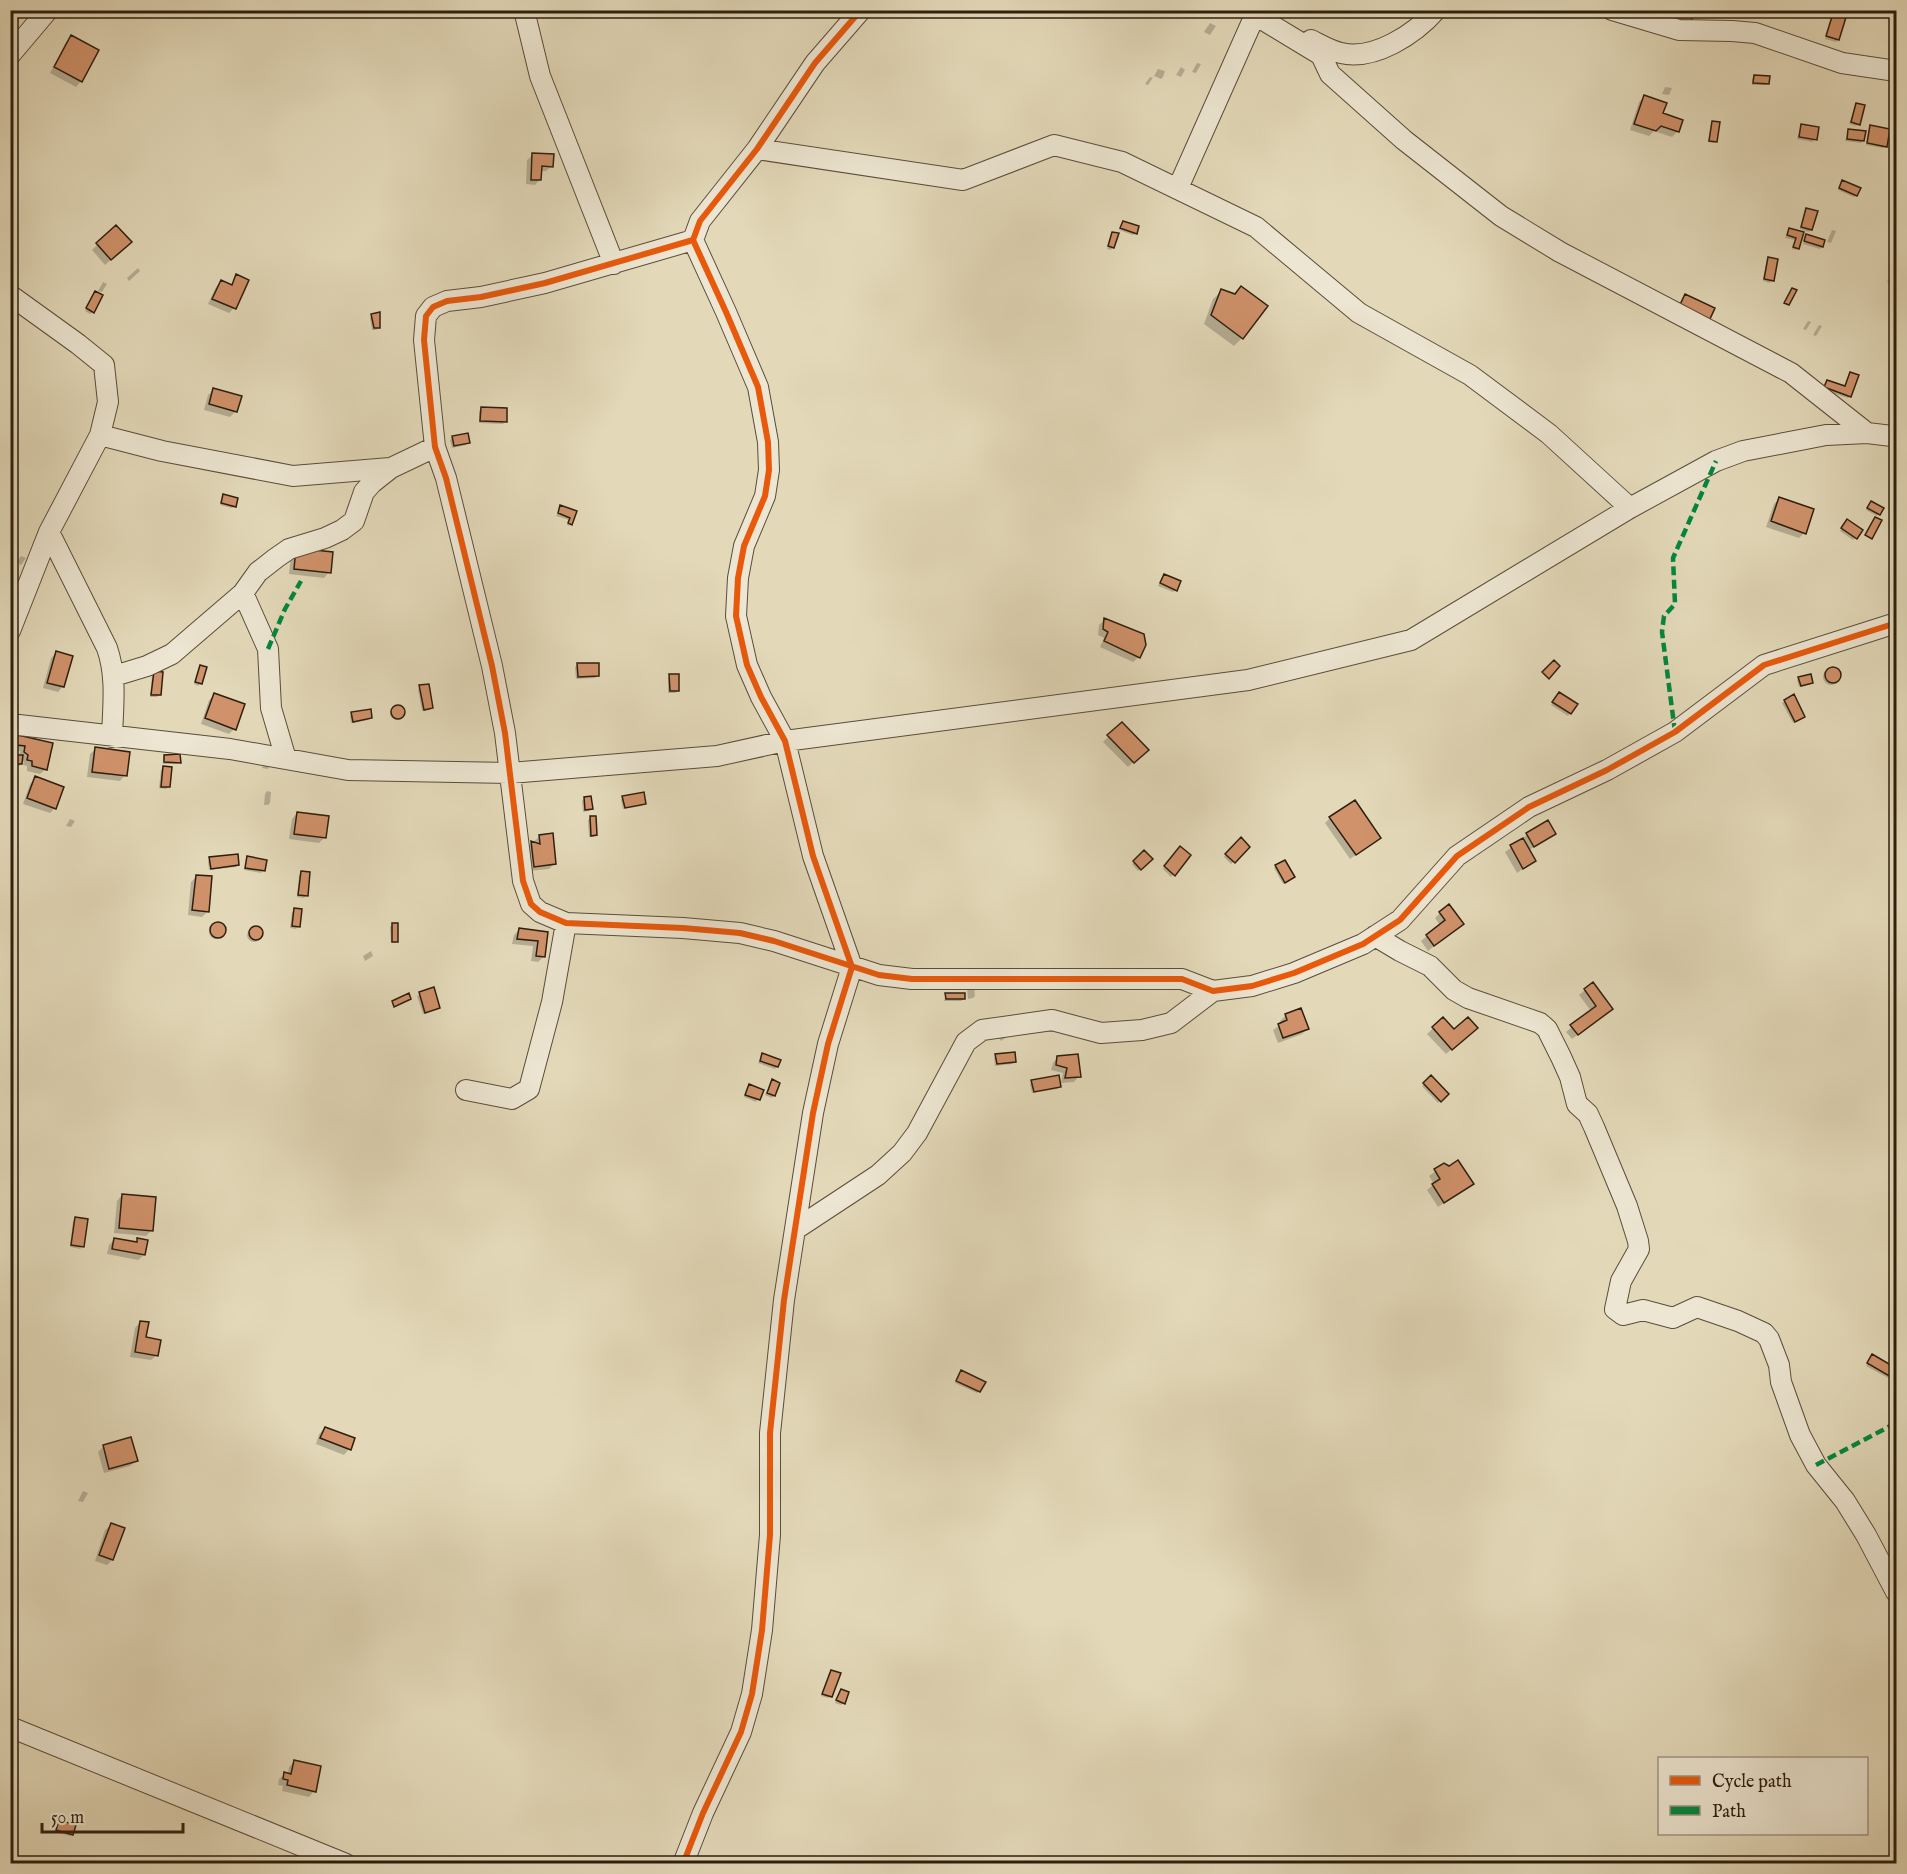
<svg xmlns="http://www.w3.org/2000/svg" width="1907" height="1874" font-family="'IM FELL English',serif">
	<style>
		.shadow { fill: #0003 }
		.building { fill: #d0926b; stroke: #2e1e0e; stroke-width: 1.5 }
		.lines { fill: none; stroke-linecap: round; stroke-linejoin: round }
		.street-casing { stroke: #5b4d39; stroke-width: 22 }
		.street { stroke: #ede6d2; stroke-width: 20 }
		.quiet { stroke: #00873e; stroke-width: 4.5; stroke-dasharray: 9 4.5; stroke-linecap: butt }
		.cycleway-casing { stroke: #ede6d2; stroke-width: 10 }
		.cycleway { stroke: #e8590c; stroke-width: 6 }
	</style>
	<rect width="100%" height="100%" fill="#e3d9b9"/>
	<filter id="stains"><feTurbulence type="fractalNoise" baseFrequency=".00333" numOctaves="4"/><feColorMatrix values="0 0 0 0 .2 0 0 0 0 .09 0 0 0 0 .02 0 0 0 .5 -.17"/></filter>
	<radialGradient id="worn" r=".72"><stop offset=".6" stop-color="#630" stop-opacity="0"/><stop offset="1" stop-color="#630" stop-opacity=".3"/></radialGradient>
	<!-- shadow -->
	<path class="shadow" d="M381 10H407L381 14Z
		M1835 12 1838 40 1836 42 1825 39Z
		M1210 23 1216 26 1210 35 1204 32Z
		M71 37 81 81 76 87 50 73 66 42Z
		M1197 63 1201 64 1196 73 1192 72Z
		M1181 67 1185 70 1181 77 1176 75Z
		M1158 69 1165 71 1163 77 1161 79 1154 76 1148 85 1145 84 1150 77 1153 78Z
		M1754 77 1768 83 1766 85H1752V79Z
		M1665 87 1672 88 1669 95 1662 94Z
		M1644 97 1678 131 1672 137 1654 131 1649 136 1630 130 1639 102Z
		M1856 104 1859 124 1856 126 1849 124Z
		M1713 122 1716 141 1714 143 1708 142 1711 124Z
		M1801 126 1817 129 1813 142 1797 139Z
		M1871 127 1885 146 1883 148 1866 145 1869 129Z
		M1849 130 1863 141 1861 143 1845 141Z
		M533 155 552 166 546 171H540V179L535 185 526 184 527 160Z
		M1841 184 1856 195 1854 197 1838 190Z
		M1807 210 1811 229 1809 232 1800 229Z
		M1123 223 1136 233 1133 235 1119 230Z
		M116 227 130 242 105 265 92 250Z
		M1789 230 1802 233 1796 250 1792 249 1795 240 1785 238Z
		M1832 230 1836 231 1831 243 1827 242Z
		M1113 233V247L1111 250 1107 249Z
		M1807 236 1822 247 1820 249 1803 244Z
		M1769 259 1772 280 1770 283 1763 281 1767 261Z
		M1896 263V286L1887 282Z
		M138 268 140 271 129 281 127 278Z
		M237 276 234 308 229 313 208 304 216 287 221 282 230 286Z
		M103 282 107 284 102 292 98 291Z
		M1222 291 1242 338 1234 346 1204 324 1213 299Z
		M93 295V312L90 314 85 311Z
		M372 315 379 328 376 330H372L370 318Z
		M1808 321 1811 322 1806 330 1803 329Z
		M1819 325 1822 326 1816 336 1813 335Z
		M1850 374V396L1848 398 1823 390 1827 382 1844 388Z
		M214 390 236 411 230 417 204 410 208 395Z
		M481 409 505 421 503 424 479 423V411Z
		M452 438 468 443 466 445 452 448 450 440Z
		M224 495 235 506 232 508 220 505Z
		M1780 498 1804 533 1799 538 1766 527 1774 504Z
		M1869 505 1879 514 1877 516 1866 510Z
		M561 507 575 512 569 526 567 525 569 520 556 516Z
		M1845 523 1855 538 1853 540 1840 531Z
		M291 555 329 572 324 578 289 574Z
		M21 556 26 558 21 565 16 563Z
		M1164 575 1176 590 1173 592 1158 586Z
		M1104 620 1139 657 1133 662 1100 647 1104 638 1098 635 1099 625Z
		M56 653 63 686 58 692 43 688 51 658Z
		M578 664 597 676 595 678 576 679 575 667Z
		M200 667 201 683 198 686 194 684Z
		M1823 677a8 8 0 1 1 16 0a8 8 0 1 1-16 0Z
		M154 673 159 695 157 697H150L152 675Z
		M670 676 678 691 675 693H668V678Z
		M1799 678 1812 683 1799 687 1797 680Z
		M420 687 432 708 429 710 422 711 418 689Z
		M215 695 234 729 229 734 201 724 209 700Z
		M1557 696 1576 705 1568 716 1551 705Z
		M1785 701 1801 718 1793 723 1782 703Z
		M390 713a7 7 0 1 1 14 0a7 7 0 1 1-14 0Z
		M352 713 371 718 368 720 351 723 350 716Z
		M1121 724 1146 750 1128 767 1103 742Z
		M19 737 46 769 40 774 27 771V766L23 765 24 761 19 766H10V756L19 757 20 751 12 750 13 742Z
		M96 749 125 775 120 781 87 777 90 754Z
		M165 756 179 762 177 764H163V758Z
		M265 763 271 764 268 769 262 768Z
		M163 768 168 787 166 789 159 788 161 770Z
		M36 778 55 808 50 813 23 804 30 784Z
		M267 791 271 792 270 803 268 805H264L265 794Z
		M623 797 644 803 642 806 623 809 621 800Z
		M584 799 591 809 589 811 583 812 582 801Z
		M297 813 325 837 319 843 289 839 292 819Z
		M590 818 595 835 589 837 588 820Z
		M1330 818 1379 838 1350 859 1325 823Z
		M70 819 75 821 71 827 66 826Z
		M1547 822 1554 833 1528 851 1534 861 1517 873 1505 852 1522 840 1527 834Z
		M539 837 555 863 549 869 529 871 526 848Z
		M1241 840 1248 847 1231 864 1224 857Z
		M1180 848 1189 856 1171 877 1163 869Z
		M1144 853 1151 859 1138 871 1132 864Z
		M248 857 263 871 261 873 244 870Z
		M210 859 238 865 236 867 209 870 208 861Z
		M1276 866 1291 879 1283 884 1274 868Z
		M301 873 306 896 304 898 297 897 299 875Z
		M197 876 207 912 202 917 188 915 191 882Z
		M295 910 298 926 296 929 290 928 292 912Z
		M1440 913 1462 924 1428 951 1421 941 1440 925 1435 918Z
		M209 932a7 7 0 1 1 14 0a7 7 0 1 1-14 0Z
		M392 925 397 941 391 943 390 927Z
		M247 935a7 7 0 1 1 14 0a7 7 0 1 1-14 0Z
		M519 930 546 933 544 956 538 962 531 961 533 946 512 944 514 935Z
		M371 951 373 956 365 961 363 956Z
		M1592 984 1605 1014 1572 1039 1566 1032 1591 1011 1579 995Z
		M974 986 975 996 973 998 968 999 967 988 950 990 953 987Z
		M433 989 438 1008 423 1014 417 996Z
		M946 994 964 999 961 1001H944Z
		M1286 1015 1308 1028 1302 1034 1278 1043 1273 1030 1282 1024 1280 1021Z
		M1443 1019 1454 1031 1470 1033 1446 1054 1427 1034Z
		M1006 1032 1008 1036 1001 1041 999 1038Z
		M762 1055 777 1067 775 1069 758 1063Z
		M996 1055 1015 1061 1012 1064 995 1066 994 1058Z
		M1058 1057 1079 1076 1074 1082 1061 1083 1063 1073 1051 1070 1053 1063Z
		M1431 1077 1447 1094 1438 1103 1422 1086Z
		M772 1081 774 1095 772 1098 765 1095Z
		M1032 1082 1059 1087 1057 1089 1032 1093 1030 1084Z
		M749 1086 762 1090 756 1102 744 1097Z
		M1444 1165 1472 1184 1438 1207 1427 1190 1434 1184 1429 1176Z
		M122 1195 151 1231 146 1236 114 1233 117 1201Z
		M75 1219 83 1246 80 1249 70 1247 73 1221Z
		M114 1240 134 1243 138 1240 144 1255 138 1260 107 1254 109 1245Z
		M140 1322 145 1338 157 1355 151 1360 130 1357 135 1328Z
		M1870 1358 1890 1376 1888 1378 1866 1366Z
		M959 1374 979 1391 977 1393 955 1383Z
		M325 1428 349 1449 344 1455 316 1444 319 1434Z
		M104 1446 136 1461 130 1466 104 1473 98 1452Z
		M83 1491 88 1493 83 1502 78 1501Z
		M111 1525 112 1560 107 1565 95 1561 105 1530Z
		M832 1671 831 1696 828 1698 821 1696Z
		M841 1691 843 1703 841 1705 835 1703Z
		M295 1761 314 1791 309 1797 282 1791 283 1786 278 1785 279 1779 285 1774H288L289 1767Z
		M59 1822 72 1834 70 1836 55 1832Z"/>
	<!-- building -->
	<path class="building" d="M1647 10H1695L1689 27Z
		M1834 10 1847 14 1839 40 1826 36Z
		M71 35 99 50 82 82 54 67Z
		M1754 75 1770 76 1769 84 1753 83Z
		M1644 95 1667 103 1663 113 1683 120 1679 132 1661 126 1656 131 1634 124Z
		M1856 103 1865 105 1860 125 1851 122Z
		M1712 121 1720 122 1717 142 1709 141Z
		M1801 124 1819 127 1817 140 1799 137Z
		M1870 125 1890 129 1887 147 1867 143Z
		M1848 129 1866 131 1864 141 1847 139Z
		M532 153 554 154 553 167 542 166 541 180H531Z
		M1842 180 1861 188 1857 196 1839 188Z
		M1806 208 1818 211 1812 230 1801 227Z
		M1123 221 1139 226 1137 234 1120 228Z
		M116 225 132 242 111 260 96 243Z
		M1789 228 1804 232 1799 249 1793 247 1796 238 1787 235Z
		M1112 232 1119 233 1114 248 1108 246Z
		M1806 234 1825 240 1823 247 1804 241Z
		M1768 257 1778 259 1774 281 1764 279Z
		M236 274 249 280 236 309 212 299 221 280 232 285Z
		M1241 286 1268 306 1243 339 1211 315 1221 289 1235 294Z
		M1792 288 1797 290 1789 305 1784 303Z
		M95 291 103 295 94 313 86 308Z
		M1685 294 1715 308 1709 321 1679 307Z
		M380 312V328H374L371 314Z
		M1850 372 1859 375 1851 397 1824 387 1827 380 1845 386Z
		M213 388 242 396 237 412 209 404Z
		M481 407 507 408V422L480 421Z
		M468 433 470 443 454 446 452 436Z
		M223 494 238 498 236 507 221 503Z
		M1779 497 1814 509 1806 534 1771 521Z
		M1871 501 1884 508 1880 515 1867 508Z
		M560 505 577 511 572 525 568 523 570 518 558 513Z
		M1875 517 1882 520 1872 539 1865 535Z
		M1847 519 1863 530 1857 539 1841 528Z
		M296 548 333 552 331 573 294 569Z
		M1164 574 1181 581 1177 591 1160 583Z
		M1104 618 1144 634 1146 645 1140 658 1104 641 1108 632 1103 629Z
		M56 651 73 656 64 687 47 683Z
		M1554 660 1560 666 1549 679 1542 672Z
		M577 663H599V676L578 677Z
		M200 665 207 667 202 684 195 682Z
		M1825 675a8 8 0 1 1 16 0a8 8 0 1 1-16 0Z
		M154 671 163 672 161 695H151Z
		M669 674H679V691H670Z
		M1811 674 1813 683 1801 686 1798 677Z
		M429 684 433 708 424 710 419 685Z
		M1559 692 1578 704 1571 714 1552 702Z
		M214 693 245 704 236 730 205 718Z
		M1794 694 1805 717 1795 722 1784 700Z
		M391 712a7 7 0 1 1 14 0a7 7 0 1 1-14 0Z
		M371 709 372 718 353 722 351 712Z
		M1122 722 1149 750 1134 763 1107 735Z
		M18 735 53 743 47 770 32 766V761L27 760 28 755 24 752 25 746 16 745Z
		M95 747 130 752 127 776 92 772Z
		M180 754 181 763 164 762V755Z
		M10 755H23L22 764H10Z
		M163 766 172 767 170 787H161Z
		M35 776 64 787 56 809 27 798Z
		M644 792 646 804 625 808 622 796Z
		M591 796 593 809 585 810 584 797Z
		M1355 800 1381 838 1356 855 1329 817Z
		M297 812 329 816 326 838 294 834Z
		M590 816H596L597 835 591 836Z
		M1548 820 1556 834 1534 847 1526 833Z
		M553 833 556 864 534 867 531 841 540 844 539 835Z
		M1241 837 1250 847 1235 863 1225 854Z
		M1523 838 1536 861 1523 869 1510 845Z
		M1180 846 1191 855 1175 876 1164 866Z
		M1144 850 1153 859 1141 870 1133 861Z
		M238 854 239 865 211 869 209 857Z
		M247 856 267 860 265 871 245 868Z
		M1285 860 1295 877 1285 883 1275 865Z
		M301 871 310 872 308 896 298 895Z
		M196 875 212 876 209 912 192 910Z
		M1449 904 1464 924 1434 946 1426 935 1445 920 1439 912Z
		M294 908 302 909 300 927 292 926Z
		M210 930a8 8 0 1 1 16 0a8 8 0 1 1-16 0Z
		M392 923H398V942H392Z
		M249 933a7 7 0 1 1 14 0a7 7 0 1 1-14 0Z
		M519 928 548 932 545 957 536 956 538 941 517 939Z
		M1593 982 1613 1009 1578 1035 1570 1025 1596 1006 1584 989Z
		M434 987 440 1008 425 1013 419 992Z
		M409 993 411 999 394 1007 392 1001Z
		M945 993H965V999H946Z
		M1301 1008 1309 1029 1283 1038 1278 1024 1287 1020 1285 1014Z
		M1443 1017 1454 1029 1468 1017 1478 1028 1452 1050 1432 1027Z
		M1015 1052 1016 1062 997 1064 995 1054Z
		M762 1053 781 1060 778 1067 760 1061Z
		M1078 1054 1081 1077 1065 1078 1067 1068 1056 1065 1057 1056Z
		M1059 1075 1061 1087 1034 1092 1031 1080Z
		M1431 1075 1449 1094 1441 1102 1423 1083Z
		M772 1079 780 1083 775 1096 767 1093Z
		M749 1084 764 1090 760 1100 745 1095Z
		M1458 1160 1474 1184 1444 1203 1432 1184 1440 1179 1434 1169 1444 1163 1449 1166Z
		M122 1194 156 1197 153 1231 119 1228Z
		M75 1217 88 1219 84 1247 71 1245Z
		M114 1238 137 1242V1238L148 1240 145 1255 112 1249Z
		M140 1321 149 1322 146 1337 161 1340 158 1356 135 1352Z
		M1872 1354 1896 1368 1891 1377 1867 1363Z
		M961 1370 986 1382 980 1392 956 1381Z
		M325 1427 355 1438 351 1450 320 1438Z
		M131 1437 138 1461 109 1469 103 1445Z
		M111 1523 125 1528 113 1560 99 1555Z
		M831 1670 841 1673 832 1697 822 1694Z
		M841 1689 849 1692 845 1704 836 1700Z
		M294 1760 321 1766 316 1792 287 1785 288 1780 283 1779 284 1772 291 1774Z
		M59 1820 76 1825 73 1835 56 1830Z"/>
	<g class="lines">
		<defs>
			<path id="street" d="M524 10 540 76 614 264
				M1612 10 1679 30 1732 31 1755 33 1842 63 1896 71
				M1255 15 1321 55 1330 74 1404 140 1501 216 1560 252 1791 373 1867 433
				M1311 40C1321 45 1331 51 1341 53 1374 61 1415 34 1436 10
				M10 55 48 10
				M757 149 963 180 1054 145 1122 162 1256 227 1359 313 1470 375 1549 434 1630 508
				M1178 188 1255 15 1266 19
				M693 240 545 283 481 297 447 301 433 307 426 316 424 340 435 447 446 478 492 666 505 733 523 881 531 904 540 912 566 923 683 928 740 933 774 941 879 975 912 979H1182L1213 991 1252 986 1294 973 1363 944 1400 920 1457 856 1529 807 1607 770 1675 732 1764 665 1896 623
				M10 295 78 344 104 365 108 402 100 435 49 532 107 648C117 677 113 706 112 737
				M100 435 162 451 293 476 390 468
				M243 593 268 649 271 708 286 759
				M10 631 49 532
				M114 676 147 666 172 654 243 593 258 572 276 558 289 549 325 538 342 530 354 521 364 492 372 483 391 468 435 447
				M10 724 230 749 348 770 510 773 717 756 785 741 1248 680 1411 640 1630 508 1716 461 1743 451 1826 435 1867 433 1892 436 1896 438
				M1375 936 1400 951 1430 966 1454 990 1468 998 1540 1023 1547 1029 1561 1057 1570 1077 1577 1104 1588 1114 1594 1127 1627 1206 1638 1241 1639 1249 1621 1281 1615 1309 1623 1315 1643 1310 1673 1318 1697 1307 1738 1321 1764 1333 1769 1339 1779 1365 1781 1382 1800 1435 1816 1465 1845 1501 1866 1535 1896 1592
				M466 1090 512 1099 529 1089 552 1002 566 923
				M796 1229 878 1175 902 1153 917 1133 966 1042 982 1030 1052 1020 1101 1033 1142 1030 1171 1023 1213 991
				M10 1727 346 1864
				M683 1864 703 1813 741 1732 752 1694 762 1630 770 1535V1433L784 1300 813 1113 828 1044 852 967 813 856 785 741 761 697 747 665 736 616 738 578 744 546 765 496 769 470 768 442 758 387 726 312 693 240 700 221 757 149 815 63 861 10"/>
		</defs>
		<!-- street casing -->
		<use href="#street" class="street-casing"/>
		<!-- street -->
		<use href="#street" class="street"/>
		<!-- quiet -->
		<path class="quiet" d="M268 649 285 609 301 581
			M1675 732 1662 632 1664 616 1675 604 1673 558 1716 461
			M1816 1465 1896 1423"/>
		<defs>
			<path id="cycleway" d="M693 240 545 283 481 297 447 301 433 307 426 316 424 340 435 447 446 478 492 666 505 733 523 881 531 904 540 912 566 923 683 928 740 933 774 941 879 975 912 979H1182L1213 991 1252 986 1294 973 1363 944 1400 920 1457 856 1529 807 1607 770 1675 732 1764 665 1896 623
				M683 1864 703 1813 741 1732 752 1694 762 1630 770 1535V1433L784 1300 813 1113 828 1044 852 967 813 856 785 741 761 697 747 665 736 616 738 578 744 546 765 496 769 470 768 442 758 387 726 312 693 240 700 221 757 149 815 63 861 10"/>
		</defs>
		<!-- cycleway casing -->
		<use href="#cycleway" class="cycleway-casing"/>
		<!-- cycleway -->
		<use href="#cycleway" class="cycleway"/>
	</g>
	<!-- margin -->
	<rect width="1907" height="1874" fill="none" stroke="#e3d9b9" stroke-width="36"/>
	<rect x="12" y="12" width="1883" height="1850" fill="none" stroke="#2e1e0e" stroke-width="3"/>
	<rect x="18" y="18" width="1871" height="1838" fill="none" stroke="#2e1e0e" stroke-width="1.5"/>
	<!-- legend -->
	<rect x="1658" y="1757" width="210" height="78" fill="#ede6d2" stroke="#a19684" stroke-width="1.5"/>
	<rect x="1670" y="1776" width="30" height="9" fill="#e8590c" stroke="#a19684" stroke-width="1.5"/>
	<text x="1712" y="1787" font-size="18" fill="#2e1e0e">Cycle path</text>
	<rect x="1670" y="1806" width="30" height="9" fill="#00873e" stroke="#a19684" stroke-width="1.5"/>
	<text x="1712" y="1817" font-size="18" fill="#2e1e0e">Path</text>
	<!-- scale -->
	<path d="M42 1823v9h141v-9" fill="none" stroke="#2e1e0e" stroke-width="3"/>
	<text x="51" y="1823" font-size="18" fill="#2e1e0e" stroke="#ede6d2" stroke-width="4.5" paint-order="stroke">50 m</text>
	<rect width="100%" height="100%" filter="url(#stains)"/>
	<rect width="100%" height="100%" fill="url(#worn)"/>
</svg>
